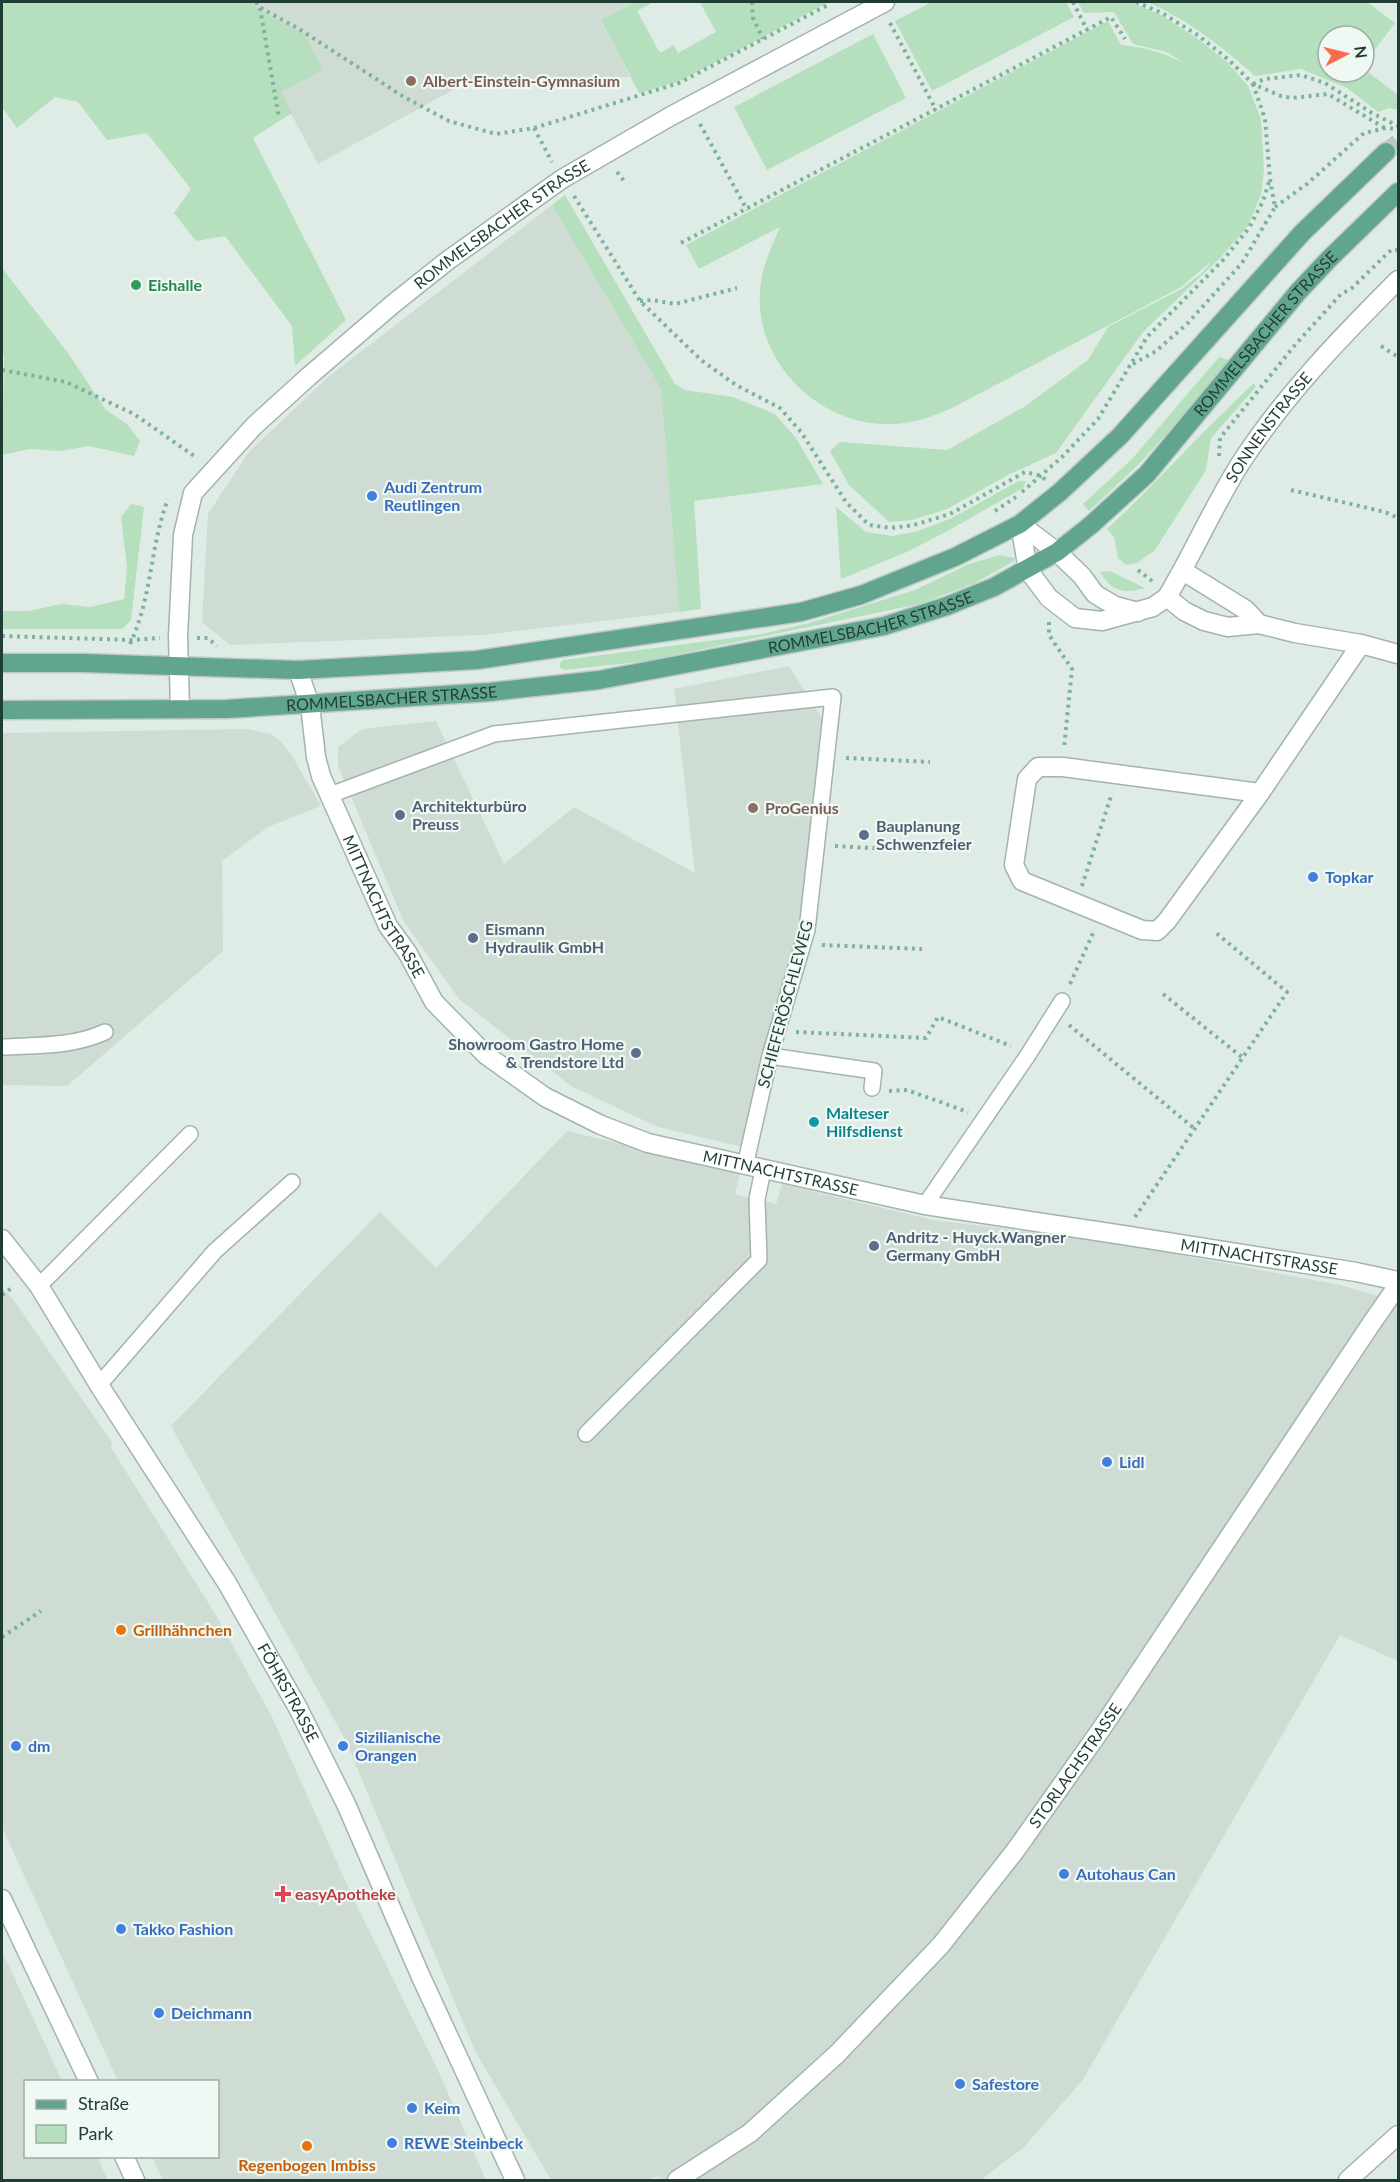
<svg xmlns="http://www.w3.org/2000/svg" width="1400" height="2182" font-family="Lato,sans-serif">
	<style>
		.built { fill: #cedcd4 }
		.green { fill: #b6dfbe }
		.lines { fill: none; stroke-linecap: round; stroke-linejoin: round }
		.primary-tunnel { stroke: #b9c9c1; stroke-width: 18; stroke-dasharray: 18 9; stroke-linecap: butt }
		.lane-casing { stroke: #a2b4ac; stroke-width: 18 }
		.street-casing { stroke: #a2b4ac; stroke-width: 21 }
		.primary-casing { stroke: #c0c9c6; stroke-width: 21 }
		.path { stroke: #7db29d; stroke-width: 4; stroke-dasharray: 3 4.5; stroke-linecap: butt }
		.lane { stroke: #fff; stroke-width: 15 }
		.street { stroke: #fff; stroke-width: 18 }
		.primary { stroke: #61a58e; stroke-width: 18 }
		.education-dot { fill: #8d6e63; stroke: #f0f8f3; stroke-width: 2 }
		.leisure-dot { fill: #2e9e5b; stroke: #f0f8f3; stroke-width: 2 }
		.shop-dot { fill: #3f7fe0; stroke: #f0f8f3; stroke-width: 2 }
		.service-dot { fill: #5c6f8a; stroke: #f0f8f3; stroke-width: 2 }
		.culture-dot { fill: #0f9aa8; stroke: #f0f8f3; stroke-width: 2 }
		.food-dot { fill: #e8710a; stroke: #f0f8f3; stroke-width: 2 }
		.health-dot { fill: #e0444e; stroke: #f0f8f3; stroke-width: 2 }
		.labels { text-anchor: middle; stroke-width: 4.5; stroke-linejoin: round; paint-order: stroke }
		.education-label { font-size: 16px; font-weight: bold; fill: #785e54; stroke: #f0f8f3; text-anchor: start }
		.street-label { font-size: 16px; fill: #1f3d33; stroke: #f0f8f3 }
		.leisure-label { font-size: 16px; font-weight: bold; fill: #27864d; stroke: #f0f8f3; text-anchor: start }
		.shop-label { font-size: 16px; font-weight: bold; fill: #366cbe; stroke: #f0f8f3; text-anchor: start }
		.service-label { font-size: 16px; font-weight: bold; fill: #4e5e75; stroke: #f0f8f3; text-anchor: start }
		.culture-label { font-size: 16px; font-weight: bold; fill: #0d838f; stroke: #f0f8f3; text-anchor: start }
		.food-label { font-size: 16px; font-weight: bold; fill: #c56008; stroke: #f0f8f3; text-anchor: start }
		.health-label { font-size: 16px; font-weight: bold; fill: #be3a42; stroke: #f0f8f3; text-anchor: start }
	</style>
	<rect width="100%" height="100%" fill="#dfece5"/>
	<!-- built -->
	<path class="built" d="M231 2H636L601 21 630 77 464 84 318 164Z
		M552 205 661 389 679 612 483 635 230 645 202 622 208 514 248 453 329 376Z
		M789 666 830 731 807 930 751 1149 658 1127 571 1086 459 999 404 922 338 766V747L362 729 436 721 504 864 574 807 695 873 674 689Z
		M247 729 271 734 280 741 291 754 321 806 268 827 222 861 223 951 67 1086 2 1085V733Z
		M567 1131 740 1173 735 1194 776 1204 782 1184 933 1220 1111 1242 1340 1285 1398 1302V1661L1340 1635 1082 2081 1024 2147 981 2180H661L658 2176 649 2180H551L475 2051 345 1739 171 1426 380 1212 436 1268Z
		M2 1288 13 1299 113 1444 110 1446 217 1617 272 1717 354 1900 436 2066 486 2180H163L152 2157 218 2156V2082L118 2081 2 1827Z
		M2 1951 62 2081 26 2082V2156L97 2157 108 2180H2Z"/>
	<!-- green -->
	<path class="green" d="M2 2H252L257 9 305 35 323 70 281 92 292 113 253 138 346 320 295 366 292 326 225 236 196 241 174 213 191 189 147 133 107 140 78 102 55 97 17 128 2 107Z
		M636 2H654L637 11 660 53 674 45 678 53 716 32 700 2H829L678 82 639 93 601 20Z
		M932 2H1066L1074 17 932 91 895 21Z
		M1078 2H1131L1161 15 1198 39 1227 62 1248 86 1261 119 1264 170 1261 194 1248 226 1221 257 1143 332 1056 453 1010 474 947 509 912 520 889 522 849 485 830 451 840 442 947 450 1024 407 1088 360 1108 327 1181 289 1201 274 1212 261 1181 287 952 408C932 417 912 424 890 424 820 426 755 363 760 292 761 268 771 248 780 227L699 269 686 245 1108 21 1121 45C1146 47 1169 54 1190 67L1167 52 1133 44 1114 12 1084 13Z
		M1147 2H1367L1395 23 1364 64V36H1328V72H1364V69L1398 95V110L1389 108 1378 112 1347 88 1301 69 1255 76C1222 47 1187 19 1147 2Z
		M873 34 906 98 767 170 734 107Z
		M565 195 675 384 685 390 733 397 775 414 796 438 823 484 694 501 701 609 679 612 661 389 552 205Z
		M2 268 68 353 106 410 127 424 140 441 134 456 89 446 61 451 30 449 2 455 4 355 2 351Z
		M1219 357 1228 360 1190 408 1138 465 1089 511 1083 504 1132 459Z
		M1254 383 1256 387 1211 438 1206 470 1155 550 1137 563 1126 565 1118 558 1114 537 1107 529C1158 482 1203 430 1254 383Z
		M1019 481H1026L1023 488 953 528 909 551 841 579 836 507 866 532 892 536 915 532 952 518Z
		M131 504 144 507 131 620 122 629H2V611H29L61 604 90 607 124 599 127 567 121 517Z
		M1000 555 1015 558 1014 561 975 583 919 604 646 661 565 670 560 668V663L563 660 762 634 809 623 915 590 969 564Z
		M1110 571 1145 588C1124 594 1112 592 1100 572Z"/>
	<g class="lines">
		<!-- primary-tunnel -->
		<path class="primary-tunnel" d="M1386 152 1398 143"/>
		<defs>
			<path id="lane" d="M330 795 494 734 833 697 807 930 770 1056 745 1166
				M2 1047C37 1045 72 1047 105 1032
				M770 1056 874 1071 872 1088
				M925 1205 1028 1055 1062 1001
				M39 1286 190 1134
				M99 1385 215 1251 292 1182
				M586 1434 759 1260 757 1199 763 1170"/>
			<g id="street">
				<path id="s1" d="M1020 524 1028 570 1049 598 1075 618 1102 621 1153 607 1167 597C1193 554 1213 507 1240 464 1284 396 1341 337 1398 280"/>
				<path d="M1020 524 1057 552 1082 576 1095 594 1115 606 1138 612"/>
				<path d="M1183 571 1246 610 1259 624"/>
				<path d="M1167 597 1184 611 1204 621 1228 627 1259 624 1295 633 1361 644 1398 654"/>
				<path id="s2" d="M298 670 310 705 316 757 321 776 388 926 407 952 434 1002 486 1055 545 1097 601 1125 648 1143 925 1205 1123 1235 1356 1272 1398 1281"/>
				<path id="s3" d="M180 709 178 637 183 535 193 493 254 426 308 377 393 304 447 261 562 179 671 116 885 2"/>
				<path d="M1260 793 1063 767H1038L1027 779 1014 865 1022 881 1142 930 1157 931 1167 921 1260 793 1361 644"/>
				<path id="s4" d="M2 1239 39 1286 99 1385 227 1583 298 1708 346 1804 421 1977 515 2180"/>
				<path d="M2 1899 89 2082"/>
				<path d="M124 2156 135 2180"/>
				<path id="s5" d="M677 2180 750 2133 837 2054 941 1945 1015 1851 1102 1728 1369 1327 1398 1285"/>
				<path d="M1348 2180 1398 2135"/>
			</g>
			<g id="primary">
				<path d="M2 663H83L298 670 477 660 801 612 861 595 955 557 1020 524 1060 492 1120 436 1302 233 1386 152"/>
				<path id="s6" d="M2 710 227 709 490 692 599 680 884 626 947 606 994 587 1057 552 1091 525 1147 474 1298 292 1329 259 1398 192"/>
			</g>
		</defs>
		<!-- lane casing -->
		<use href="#lane" class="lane-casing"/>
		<!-- street casing -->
		<use href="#street" class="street-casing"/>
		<!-- primary casing -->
		<use href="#primary" class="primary-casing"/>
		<!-- path -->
		<path class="path" d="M256 2 259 7 299 29 404 97 449 121 496 134 534 128 679 83 828 5
			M752 2 753 18 763 39
			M1073 2 1087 30
			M1136 2 1162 13 1199 36 1229 60 1253 84 1281 96 1292 98 1328 94 1388 130
			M260 8 279 118
			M890 23 936 110
			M1253 84 1265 79 1301 75 1325 83 1372 113 1398 126
			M700 124 747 210
			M534 128 552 162
			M617 172 624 181
			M574 196 640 301 701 360 736 385 780 408 801 432 846 502 869 525 891 528 914 525 950 514 1025 472 1042 476 1045 480
			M1275 207 1307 184 1364 133 1386 128 1398 129
			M681 243 1111 17 1125 39
			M640 301 652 300 675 304 737 288
			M1381 346 1398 357
			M1133 364 1156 351 1187 324 1242 263 1275 207 1270 179 1265 119 1253 84
			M2 370 66 382 134 414 197 458
			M1219 456 1220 438 1295 345 1341 294 1352 288 1391 250H1398
			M1291 490 1385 512 1398 518
			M1022 492 1062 457 1098 419 1147 337 1224 259 1249 228 1263 201 1270 179
			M995 511 1016 497
			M1138 570 1152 581
			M1049 622V635L1072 669 1064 748
			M2 636 132 640 160 638
			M197 638H208L217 646
			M130 644C152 598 150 546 168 499
			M846 758 930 762
			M835 846 926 851
			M1082 886 1112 793
			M822 945 922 949
			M1070 984 1094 931
			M1163 994 1243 1058
			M1069 1025 1195 1129
			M796 1032 926 1038 938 1017 1011 1046
			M889 1091 907 1090 968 1112
			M1135 1217 1287 992 1215 932
			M2 1295 13 1287
			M2 1637 41 1611"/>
		<!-- lane -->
		<use href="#lane" class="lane"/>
		<!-- street -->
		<use href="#street" class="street"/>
		<!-- primary -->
		<use href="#primary" class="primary"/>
	</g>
	<!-- markers -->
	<g class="education-dot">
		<circle cx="411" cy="81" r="6"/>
		<circle cx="753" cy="808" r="6"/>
	</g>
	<circle class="leisure-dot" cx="136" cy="285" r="6"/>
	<g class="shop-dot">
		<circle cx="372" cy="496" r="6"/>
		<circle cx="1313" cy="877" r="6"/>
		<circle cx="1107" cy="1462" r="6"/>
		<circle cx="16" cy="1746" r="6"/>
		<circle cx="343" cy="1746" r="6"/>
		<circle cx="1064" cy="1874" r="6"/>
		<circle cx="121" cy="1929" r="6"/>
		<circle cx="159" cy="2013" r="6"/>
		<circle cx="960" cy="2084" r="6"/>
		<circle cx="412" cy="2108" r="6"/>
		<circle cx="392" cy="2143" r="6"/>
	</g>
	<g class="service-dot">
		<circle cx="400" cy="815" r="6"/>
		<circle cx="864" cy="835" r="6"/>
		<circle cx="473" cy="938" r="6"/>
		<circle cx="636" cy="1053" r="6"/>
		<circle cx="874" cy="1246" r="6"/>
	</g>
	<circle class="culture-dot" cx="814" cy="1122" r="6"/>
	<g class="food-dot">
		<circle cx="121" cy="1630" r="6"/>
		<circle cx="307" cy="2146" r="6"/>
	</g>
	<path class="health-dot" d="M280 1885h6v6h6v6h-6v6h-6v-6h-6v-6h6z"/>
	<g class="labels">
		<!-- education labels -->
		<g class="education-label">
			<text x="423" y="87">Albert-Einstein-Gymnasium</text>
			<text x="765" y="814">ProGenius</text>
		</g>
		<!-- street labels -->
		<g class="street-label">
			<text dy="6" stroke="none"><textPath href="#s3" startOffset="628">ROMMELSBACHER STRASSE</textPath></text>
			<text dy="6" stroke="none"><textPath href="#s6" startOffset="1380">ROMMELSBACHER STRASSE</textPath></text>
			<text dy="6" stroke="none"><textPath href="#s1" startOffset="410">SONNENSTRASSE</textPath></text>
			<text dy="6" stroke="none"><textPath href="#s6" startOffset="876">ROMMELSBACHER STRASSE</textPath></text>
			<text dy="6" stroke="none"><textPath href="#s6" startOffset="390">ROMMELSBACHER STRASSE</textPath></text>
			<text dy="6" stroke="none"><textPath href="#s2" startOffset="254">MITTNACHTSTRASSE</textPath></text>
			<text transform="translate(785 1004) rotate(-75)" y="6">SCHIEFERÖSCHLEWEG</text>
			<text dy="6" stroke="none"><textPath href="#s2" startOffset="758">MITTNACHTSTRASSE</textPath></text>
			<text dy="6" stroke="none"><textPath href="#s2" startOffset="1244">MITTNACHTSTRASSE</textPath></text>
			<text dy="6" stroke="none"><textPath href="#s4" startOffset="537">FÖHRSTRASSE</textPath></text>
			<text dy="6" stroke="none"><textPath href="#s5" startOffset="579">STORLACHSTRASSE</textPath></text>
		</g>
		<!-- leisure labels -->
		<g class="leisure-label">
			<text x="148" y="291">Eishalle</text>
		</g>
		<!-- shop labels -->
		<g class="shop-label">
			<text x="384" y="493">Audi Zentrum<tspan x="384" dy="18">Reutlingen</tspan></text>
			<text x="1325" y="883">Topkar</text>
			<text x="1119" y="1468">Lidl</text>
			<text x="355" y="1743">Sizilianische<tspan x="355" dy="18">Orangen</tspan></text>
			<text x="28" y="1752">dm</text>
			<text x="1076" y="1880">Autohaus Can</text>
			<text x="133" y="1935">Takko Fashion</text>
			<text x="171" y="2019">Deichmann</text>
			<text x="972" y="2090">Safestore</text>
			<text x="424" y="2114">Keim</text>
			<text x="404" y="2149">REWE Steinbeck</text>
		</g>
		<!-- service labels -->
		<g class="service-label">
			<text x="412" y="812">Architekturbüro<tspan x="412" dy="18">Preuss</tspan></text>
			<text x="876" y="832">Bauplanung<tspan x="876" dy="18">Schwenzfeier</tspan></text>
			<text x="485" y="935">Eismann<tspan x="485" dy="18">Hydraulik GmbH</tspan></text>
			<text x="624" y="1050" text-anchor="end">Showroom Gastro Home<tspan x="624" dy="18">&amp; Trendstore Ltd</tspan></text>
			<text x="886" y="1243">Andritz - Huyck.Wangner<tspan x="886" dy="18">Germany GmbH</tspan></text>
		</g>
		<!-- culture labels -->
		<g class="culture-label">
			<text x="826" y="1119">Malteser<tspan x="826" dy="18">Hilfsdienst</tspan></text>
		</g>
		<!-- food labels -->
		<g class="food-label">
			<text x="133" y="1636">Grillhähnchen</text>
			<text x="307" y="2171" text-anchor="middle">Regenbogen Imbiss</text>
		</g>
		<!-- health labels -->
		<g class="health-label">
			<text x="295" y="1900">easyApotheke</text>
		</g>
	</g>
	<!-- border -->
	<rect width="1400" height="2182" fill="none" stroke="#1f3d33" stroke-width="6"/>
	<!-- legend -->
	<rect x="24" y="2080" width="195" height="78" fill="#f0f8f3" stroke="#9cada6" stroke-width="1.5"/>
	<rect x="36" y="2100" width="30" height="9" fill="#61a58e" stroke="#9cada6" stroke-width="1.5"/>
	<text x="78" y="2110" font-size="18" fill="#1f3d33">Straße</text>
	<rect x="36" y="2125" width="30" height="18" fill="#b6dfbe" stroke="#9cada6" stroke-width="1.5"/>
	<text x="78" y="2140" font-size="18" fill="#1f3d33">Park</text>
	<!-- north arrow -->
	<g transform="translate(1346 54) rotate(83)"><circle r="28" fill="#f0f8f3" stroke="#9cada6" stroke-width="1.5"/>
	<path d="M0-4.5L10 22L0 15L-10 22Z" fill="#fc6b4d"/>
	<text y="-9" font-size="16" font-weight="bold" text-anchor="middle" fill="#1f3d33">N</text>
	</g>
</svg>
